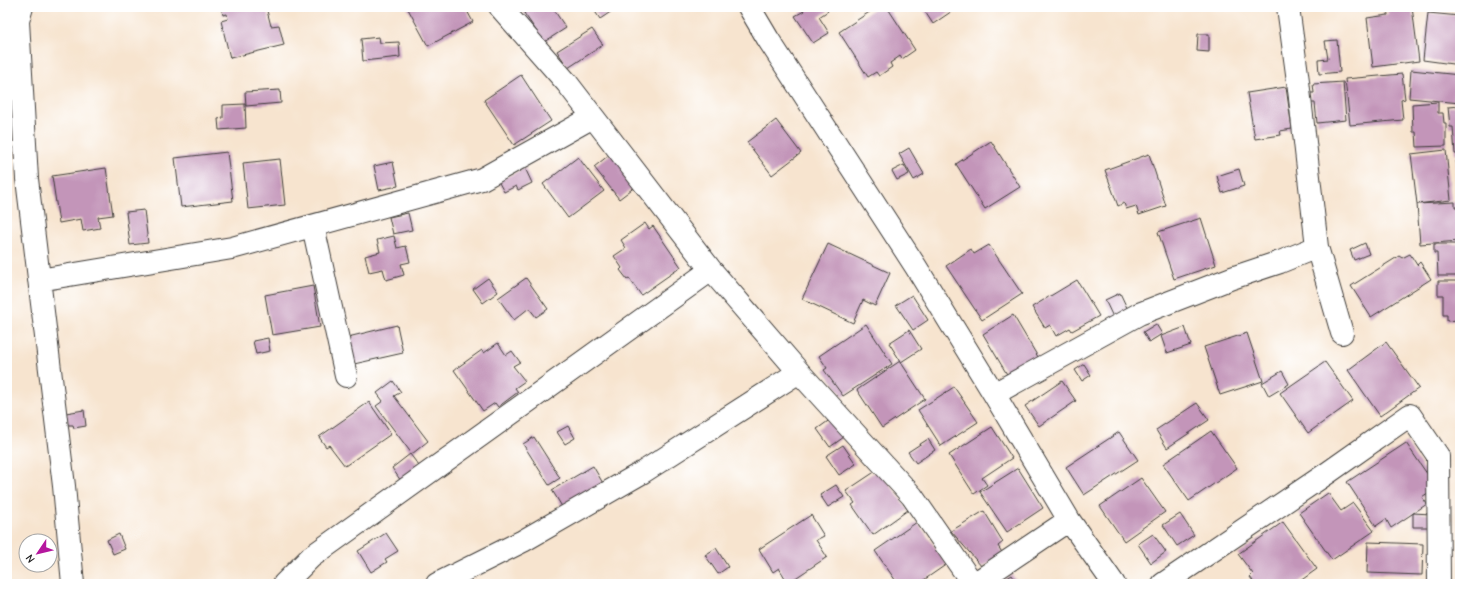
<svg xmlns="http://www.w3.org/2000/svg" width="1467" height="591" font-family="'Comic Neue',sans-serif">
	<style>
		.building { fill: #c395b9 }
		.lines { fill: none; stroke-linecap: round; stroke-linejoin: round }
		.minor-casing { stroke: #3d3a37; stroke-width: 24 }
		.minor { stroke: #fff; stroke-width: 22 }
	</style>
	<rect width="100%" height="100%" fill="#fff"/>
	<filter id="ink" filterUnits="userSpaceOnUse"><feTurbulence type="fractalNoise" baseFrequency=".025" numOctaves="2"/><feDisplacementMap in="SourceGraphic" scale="8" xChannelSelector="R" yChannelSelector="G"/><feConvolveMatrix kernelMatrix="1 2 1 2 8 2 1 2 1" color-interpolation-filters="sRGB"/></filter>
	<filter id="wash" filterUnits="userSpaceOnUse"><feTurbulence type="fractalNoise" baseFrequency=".012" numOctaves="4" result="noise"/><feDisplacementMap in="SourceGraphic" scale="16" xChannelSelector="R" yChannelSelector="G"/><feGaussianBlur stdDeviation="0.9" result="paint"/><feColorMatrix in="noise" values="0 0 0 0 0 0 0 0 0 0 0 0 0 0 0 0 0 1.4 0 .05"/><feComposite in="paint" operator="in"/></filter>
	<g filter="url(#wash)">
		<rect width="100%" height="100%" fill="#f7e4cf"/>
		<g id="blocks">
			<!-- building -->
			<path class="building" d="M221 7H266L271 26 279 25 284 45 230 58 221 21 228 19 227 14 223 15Z
				M407 7H465L473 22 428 46Z
				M533 7H552L566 28 544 42 524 13Z
				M592 7H618L600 19Z
				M801 7H825L828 11 819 17 829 33 813 43 795 16 804 11Z
				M877 7H887L915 50 902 59 900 56 890 63 892 67 879 76 876 72 868 77 839 32Z
				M922 7H958L933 24Z
				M1387 7H1412L1419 61 1373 67 1367 18 1388 15Z
				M1428 13 1460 16V65L1423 60Z
				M592 29 603 45 568 68 557 51Z
				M1198 34H1209V52L1197 51Z
				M379 37 380 43 399 42 400 57 363 61 361 39Z
				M1337 40 1340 72 1319 74 1318 60 1328 59 1325 41Z
				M1411 70 1460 75V103L1409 98Z
				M1402 74 1405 99 1401 100 1403 120 1350 125 1345 79Z
				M521 75 551 121 514 145 484 100Z
				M1343 82 1346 120 1317 123 1315 103H1311L1310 93H1314L1313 84Z
				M1286 87 1292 129 1280 131 1281 135 1255 139 1247 93Z
				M280 90 281 103 246 106 245 92Z
				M1438 102V113H1443L1444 123H1446V146L1417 147 1416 132H1413L1412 104Z
				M245 104 246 128 219 130 218 119 223 118V105Z
				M1460 106V154H1455L1453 127H1450L1448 107Z
				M776 120 801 153 772 175 747 142Z
				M991 141 1020 187 985 209 956 164Z
				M909 148 924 174 914 180 899 154Z
				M1446 150 1451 200 1417 204 1411 154Z
				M614 151 640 183 619 199 594 167Z
				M227 152 233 201 181 207 175 158Z
				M1149 154 1166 206 1139 215 1136 206 1126 209 1124 203 1118 206 1105 170Z
				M578 157 604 191 568 218 543 184Z
				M280 159 285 205 248 209 243 163Z
				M1460 160V183H1459L1456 161Z
				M393 162 398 186 379 190 374 166Z
				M904 165 909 174 897 180 892 171Z
				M106 168 113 215 98 217 100 228 83 231 81 219 59 223 52 176Z
				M525 168 532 183 518 190 516 186 504 192 498 181Z
				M1239 169 1244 186 1222 193 1217 176Z
				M1455 202V207H1460V241L1420 244 1417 204Z
				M144 210 148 243 130 245 126 212Z
				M408 213 412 230 393 234 389 217Z
				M1201 218 1216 265 1174 279 1158 232Z
				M645 223 649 229 653 226 681 267 641 295 629 278 627 279 620 270 622 268 614 256 626 248 621 240Z
				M394 236 397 248 406 246 410 262 401 264 404 275 386 280 383 269 369 272 365 256 380 252 377 240Z
				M1365 243 1369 254 1354 260 1350 250Z
				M828 244 890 273 875 306 863 300 853 323 802 299Z
				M1434 244H1460V276H1438L1437 253H1434Z
				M989 245 1022 294 982 320 946 266 971 249 974 254Z
				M1410 254 1417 265 1420 262 1431 279 1371 317 1351 286 1399 256 1402 258Z
				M488 278 498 292 483 303 473 289Z
				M526 278 548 309 536 317 529 308 514 320 498 298Z
				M1077 280 1099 316 1072 331 1070 328 1056 336 1050 325 1045 328 1032 307Z
				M1438 281H1460V327H1458V320L1447 321V315H1443V295H1438Z
				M313 286 320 327 272 335 265 295Z
				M1120 293 1128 310 1113 317 1105 300Z
				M912 295 928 320 913 330 896 305Z
				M1013 315 1038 357 1008 376 983 334Z
				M866 324 892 364 843 396 824 370 827 368 819 356Z
				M1156 324 1162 334 1149 342 1143 332Z
				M397 325 403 353 354 364 348 337Z
				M1185 327 1191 345 1167 353 1161 336Z
				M909 330 921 349 901 362 889 343Z
				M1247 333 1263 381 1220 395 1204 347Z
				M268 338 270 351 256 354 253 341Z
				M1386 342 1419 388 1380 416 1348 370Z
				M498 343 506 355 512 351 520 362 513 366 525 381 515 388 518 392 498 407 495 403 483 411 454 370 482 350 484 353Z
				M900 361 925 399 882 428 857 390Z
				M1325 362 1353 401 1308 433 1280 393Z
				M1084 364 1091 375 1082 381 1075 370Z
				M1282 371 1289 384 1269 396 1262 383Z
				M393 381 401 392 394 396 428 441 412 454 376 406 383 401 377 393Z
				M1062 381 1076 401 1039 426 1025 406Z
				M954 387 978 422 941 446 918 410Z
				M369 402 391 434 345 466 329 445 326 447 319 437Z
				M1197 403 1209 420 1167 448 1156 430Z
				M84 410 86 426 74 428 73 425H68L66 413Z
				M831 419 844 437 830 447 817 429Z
				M568 426 575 438 565 444 557 432Z
				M992 427 1012 458 982 478 987 485 974 494 949 455Z
				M1211 431 1237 468 1189 501 1163 464Z
				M1119 432 1138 460 1084 495 1066 467Z
				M534 437 560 478 549 485 523 444Z
				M928 439 935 450 916 463 908 452Z
				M1406 443 1436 487 1422 497 1427 504 1391 528 1386 519 1376 526 1347 482Z
				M843 445 856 464 839 475 826 456Z
				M410 454 419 466 401 481 392 468Z
				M593 466 608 492 567 515 552 490Z
				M1018 468 1043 508 1007 532 980 492Z
				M879 469 908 510 873 535 852 505 855 503 846 491Z
				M1141 478 1165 512 1124 541 1100 506Z
				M836 485 844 497 828 507 820 495Z
				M1328 493 1341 511 1353 503 1374 531 1332 560 1299 513Z
				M984 511 1003 542 998 546 1003 554 982 567 951 531Z
				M1413 513 1431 514V527H1413Z
				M1180 514 1194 535 1177 546 1163 525Z
				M811 515 824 536 816 540 827 557 788 583 779 568 773 572 759 549Z
				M917 522 947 564 918 584H898L875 551Z
				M1283 522 1317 569 1296 584H1255L1250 577 1253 574 1238 554Z
				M386 533 398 551 385 559 387 562 371 572 358 551Z
				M119 534 125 549 113 554 107 540Z
				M1153 534 1166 552 1151 563 1138 544Z
				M1368 542 1423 544 1422 575 1367 573Z
				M716 548 728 567 718 574 705 555Z
				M1012 575 1018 584H998Z"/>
		</g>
	</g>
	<g filter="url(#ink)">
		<use href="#blocks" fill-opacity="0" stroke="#3d3a37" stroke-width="1"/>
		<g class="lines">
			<defs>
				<path id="minor" d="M22 7 18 21 27 179 64 486 73 584
					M500 7 567 83 711 270 799 372 912 496 973 584
					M749 7 768 39 916 267 994 394 1069 520 1114 584
					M1288 7 1298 81 1317 247 1342 333
					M313 226 346 376
					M39 280 232 248 482 179 593 117
					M994 394 1139 314 1232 278 1280 262 1317 247
					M284 584 311 557 711 270
					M437 584 523 541 643 472 799 372
					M974 584 1069 520
					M1163 584 1329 472 1410 415 1438 456 1439 584"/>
			</defs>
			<!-- minor casing -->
			<use href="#minor" class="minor-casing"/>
			<!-- minor -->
			<use href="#minor" class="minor"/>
		</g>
	</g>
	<!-- margin -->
	<rect width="1467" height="591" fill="none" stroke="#fff" stroke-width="24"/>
	<!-- north arrow -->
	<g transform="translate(38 553) rotate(235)"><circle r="19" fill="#ffffff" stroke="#a4a4a4"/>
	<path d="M0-3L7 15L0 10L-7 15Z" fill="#b5179e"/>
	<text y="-6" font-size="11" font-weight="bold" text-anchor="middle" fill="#1c1c1c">N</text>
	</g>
</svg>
